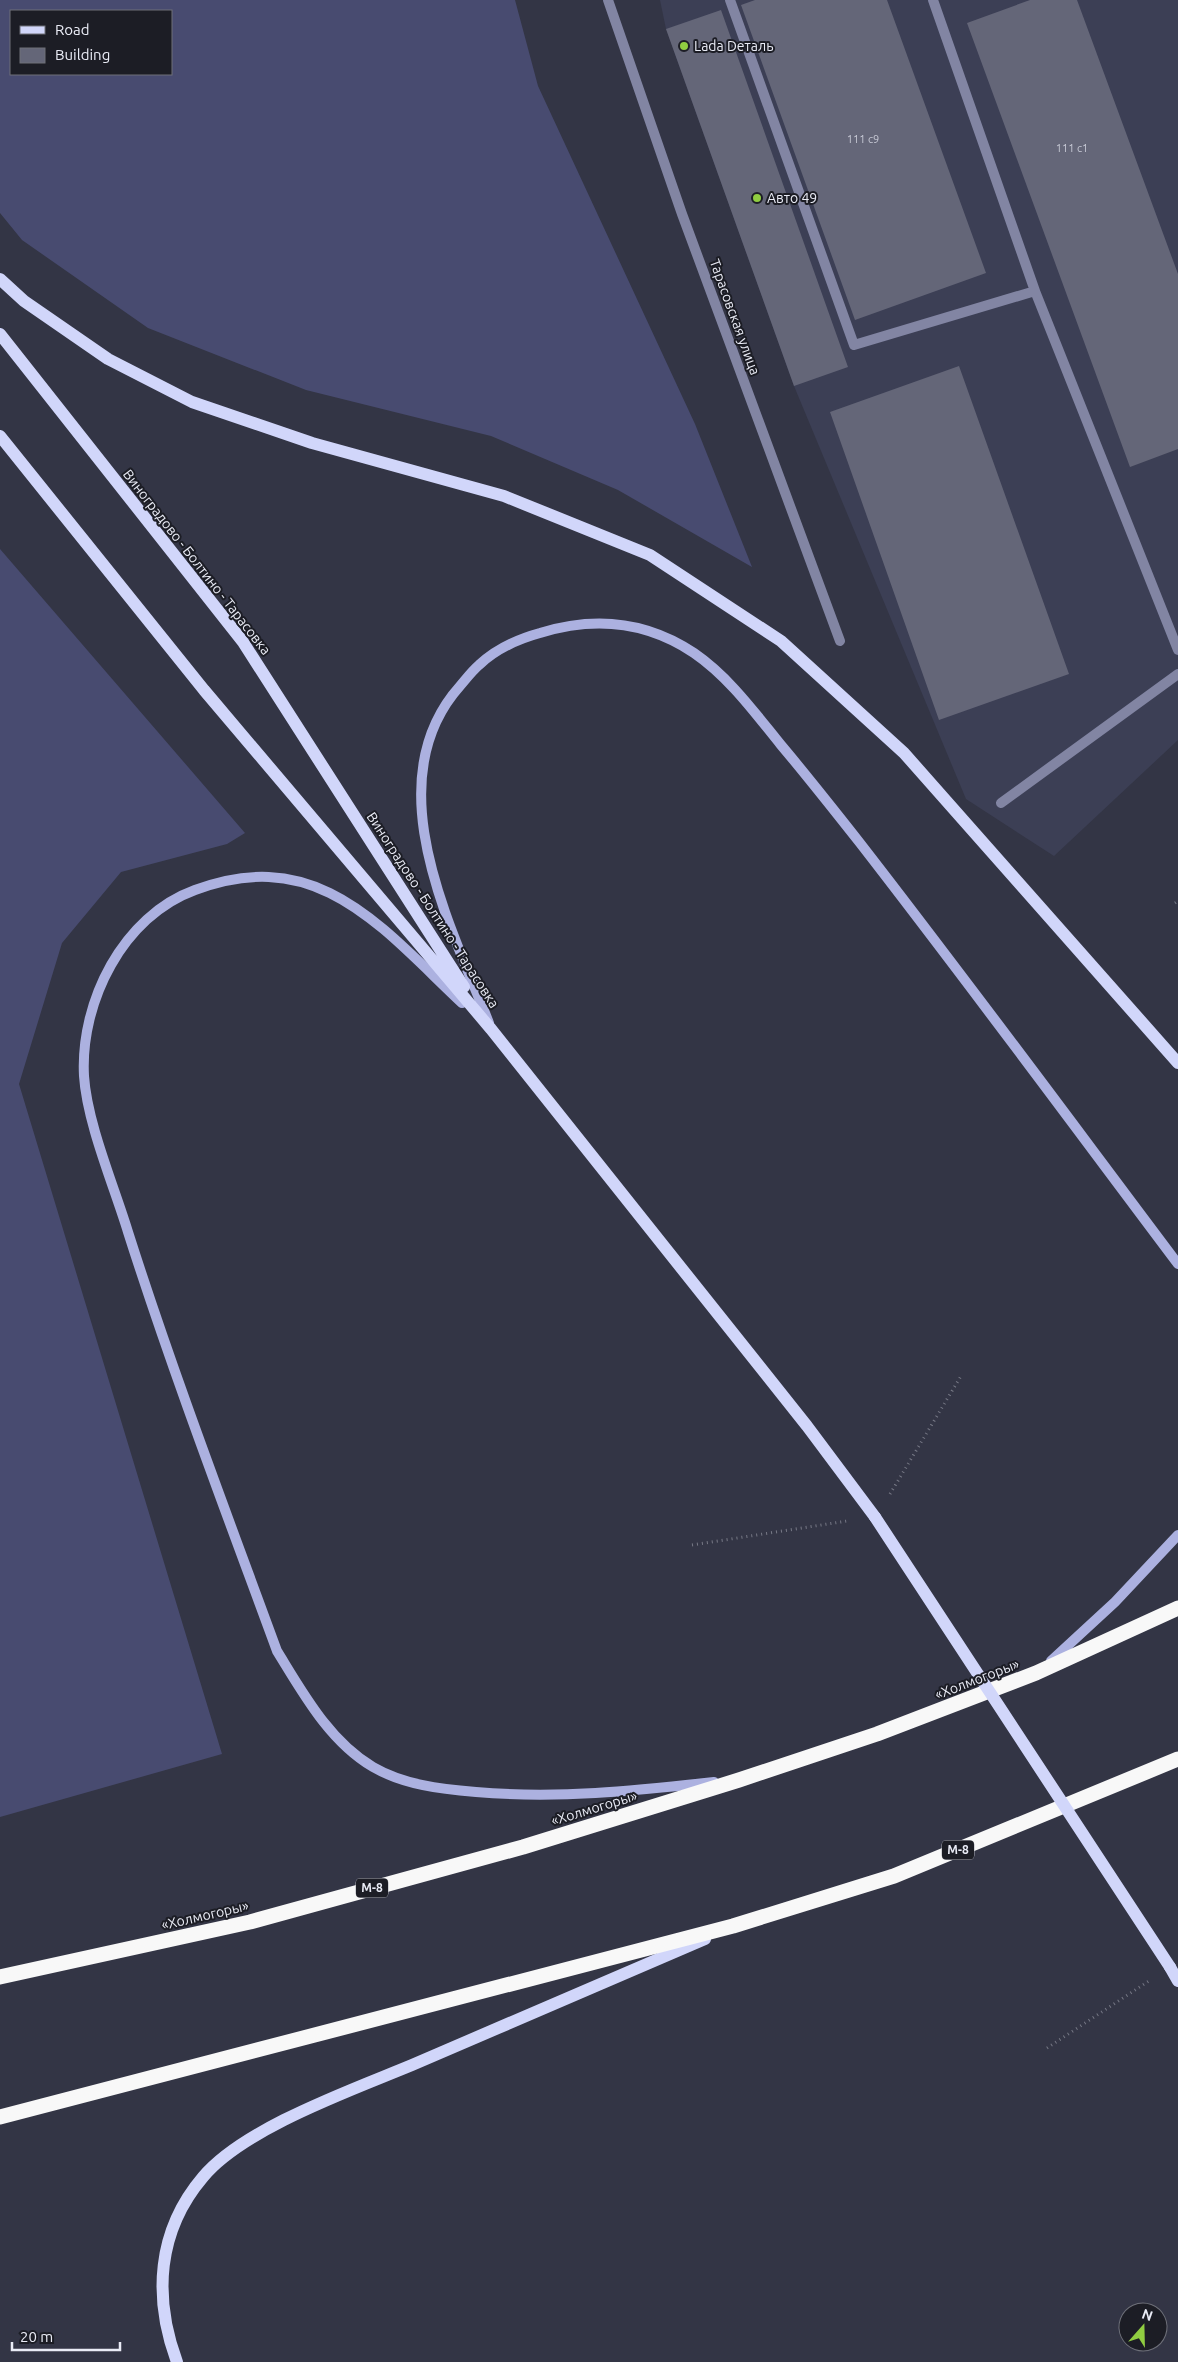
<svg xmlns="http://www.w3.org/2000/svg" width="1178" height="2362" font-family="Ubuntu,sans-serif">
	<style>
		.built { fill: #3c3f55 }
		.grass { fill: #484b70; fill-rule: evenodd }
		.building { fill: #646678 }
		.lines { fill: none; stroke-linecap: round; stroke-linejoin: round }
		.path { stroke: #777986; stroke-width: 3; stroke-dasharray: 1 4; stroke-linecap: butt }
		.lane { stroke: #8285a3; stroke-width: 10 }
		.street { stroke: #8285a3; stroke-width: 10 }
		.secondary { stroke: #acb1e0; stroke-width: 10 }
		.primary { stroke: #d1d6fa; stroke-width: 12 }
		.highway { stroke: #f8f8f8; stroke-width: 15 }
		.primary-bridge { stroke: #d1d6fa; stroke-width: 12 }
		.poi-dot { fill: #90cd41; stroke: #1c1d25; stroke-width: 2 }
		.labels { text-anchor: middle; stroke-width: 4; stroke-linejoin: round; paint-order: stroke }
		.number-label { font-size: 11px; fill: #c8cad6 }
		.shield { fill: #1c1d25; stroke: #acaeb7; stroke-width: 1 }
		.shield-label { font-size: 12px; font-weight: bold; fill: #eaecf6 }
		.poi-label { font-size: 14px; fill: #eaecf6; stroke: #1c1d25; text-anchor: start }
		.street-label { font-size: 14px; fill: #eaecf6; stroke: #1c1d25 }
	</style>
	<rect width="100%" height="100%" fill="#333545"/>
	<!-- built -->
	<path class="built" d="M660 0H1178V740L1054 856 966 799 794 386 666 29Z"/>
	<!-- grass -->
	<path class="grass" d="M0 0H515L538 86 695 424 752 567 618 490 491 436 306 390 148 328 22 240 0 213ZM171 11V74H11V11Z
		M0 549 245 833 227 844 121 872 62 943 19 1084 222 1754 0 1817Z"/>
	<!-- building -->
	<path class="building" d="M755 0H887L986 273 855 320 741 5Z
		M1030 0H1077L1178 274V449L1130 467 967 23Z
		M721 10 848 367 794 386 666 29Z
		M959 366 1069 674 939 720 830 412Z"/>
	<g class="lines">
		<!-- path -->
		<path class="path" d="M1175 903 1178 901
			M890 1494 961 1376
			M692 1545 847 1521
			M1047 2048 1149 1981"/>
		<!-- lane -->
		<path class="lane" d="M730 0 854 345 1035 291 1178 650
			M933 0 1035 291
			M1001 803 1178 674"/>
		<!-- street -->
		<path class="street" d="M608 0 682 214 840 641"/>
		<!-- secondary -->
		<path class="secondary" d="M462 1003C381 927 318 844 195 890 123 916 80 1002 84 1076 87 1123 114 1186 128 1232 173 1373 226 1512 277 1651 303 1693 329 1741 373 1767 404 1785 441 1789 476 1792 557 1799 634 1791 714 1782
			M489 1023C450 924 375 781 460 686 466 679 472 671 479 665 496 649 518 639 540 633 595 616 646 621 694 653 729 677 755 713 781 745 808 777 834 810 860 843 968 982 1072 1123 1178 1264
			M1051 1661 1115 1602 1178 1535"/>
		<!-- primary -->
		<path class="primary" d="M0 279 24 301 108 359 192 402 312 443 504 496 650 555 781 641 904 753 1178 1063
			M0 334 243 642 464 987
			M0 436 204 690 491 1029 807 1426 875 1517
			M1170 1967 1178 1981
			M177 2362C153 2297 157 2231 203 2177 244 2128 352 2090 412 2065 509 2023 607 1981 705 1939"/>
		<!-- highway -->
		<path class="highway" d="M0 1977 250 1922 523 1847 739 1780 877 1734 1036 1673 1178 1608
			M0 2117 733 1926 894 1876 1178 1759"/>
		<!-- primary-bridge -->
		<path class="primary-bridge" d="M875 1517 1170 1967"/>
	</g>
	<!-- markers -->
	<g class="poi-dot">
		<circle cx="684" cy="46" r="5"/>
		<circle cx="757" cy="198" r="5"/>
	</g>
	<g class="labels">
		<!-- number labels -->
		<g class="number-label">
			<text x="863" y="143">111 с9</text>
			<text x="1072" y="152">111 с1</text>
		</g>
		<!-- shield labels -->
		<g class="shield">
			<rect x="942" y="1840.5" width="32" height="19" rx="4"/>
			<rect x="356" y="1878.5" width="32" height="19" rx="4"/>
		</g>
		<g class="shield-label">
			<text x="958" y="1854">М-8</text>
			<text x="372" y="1892">М-8</text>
		</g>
		<!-- poi labels -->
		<g class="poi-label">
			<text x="694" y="51">Lada Dеталь</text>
			<text x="767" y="203">Авто 49</text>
		</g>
		<!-- street labels -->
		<g class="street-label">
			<text transform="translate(735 317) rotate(70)" y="5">Тарасовская улица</text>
			<text transform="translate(197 562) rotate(52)" y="5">Виноградово - Болтино - Тарасовка</text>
			<text transform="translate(433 910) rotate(57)" y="5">Виноградово - Болтино - Тарасовка</text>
			<text transform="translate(977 1679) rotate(-21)" y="5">«Холмогоры»</text>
			<text transform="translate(594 1808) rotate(-17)" y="5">«Холмогоры»</text>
			<text transform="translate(205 1915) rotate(-13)" y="5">«Холмогоры»</text>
		</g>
	</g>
	<!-- legend -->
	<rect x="10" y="10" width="162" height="65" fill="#1c1d25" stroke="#6e7079"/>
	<rect x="20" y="26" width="25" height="8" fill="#d1d6fa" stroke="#6e7079"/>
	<text x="55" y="35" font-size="15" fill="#eaecf6">Road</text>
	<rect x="20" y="48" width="25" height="15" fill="#646678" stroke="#6e7079"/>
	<text x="55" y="60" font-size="15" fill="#eaecf6">Building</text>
	<!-- north arrow -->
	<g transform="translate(1143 2327) rotate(20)"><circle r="24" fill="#1c1d25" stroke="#6e7079"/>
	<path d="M0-4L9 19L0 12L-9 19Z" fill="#90cd41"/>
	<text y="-8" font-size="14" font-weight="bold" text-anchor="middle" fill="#eaecf6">N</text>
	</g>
	<!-- scale -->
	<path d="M12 2342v8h108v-8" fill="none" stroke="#eaecf6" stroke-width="2.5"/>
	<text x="20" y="2342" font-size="15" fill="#eaecf6" stroke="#1c1d25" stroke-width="4" paint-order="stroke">20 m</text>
</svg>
